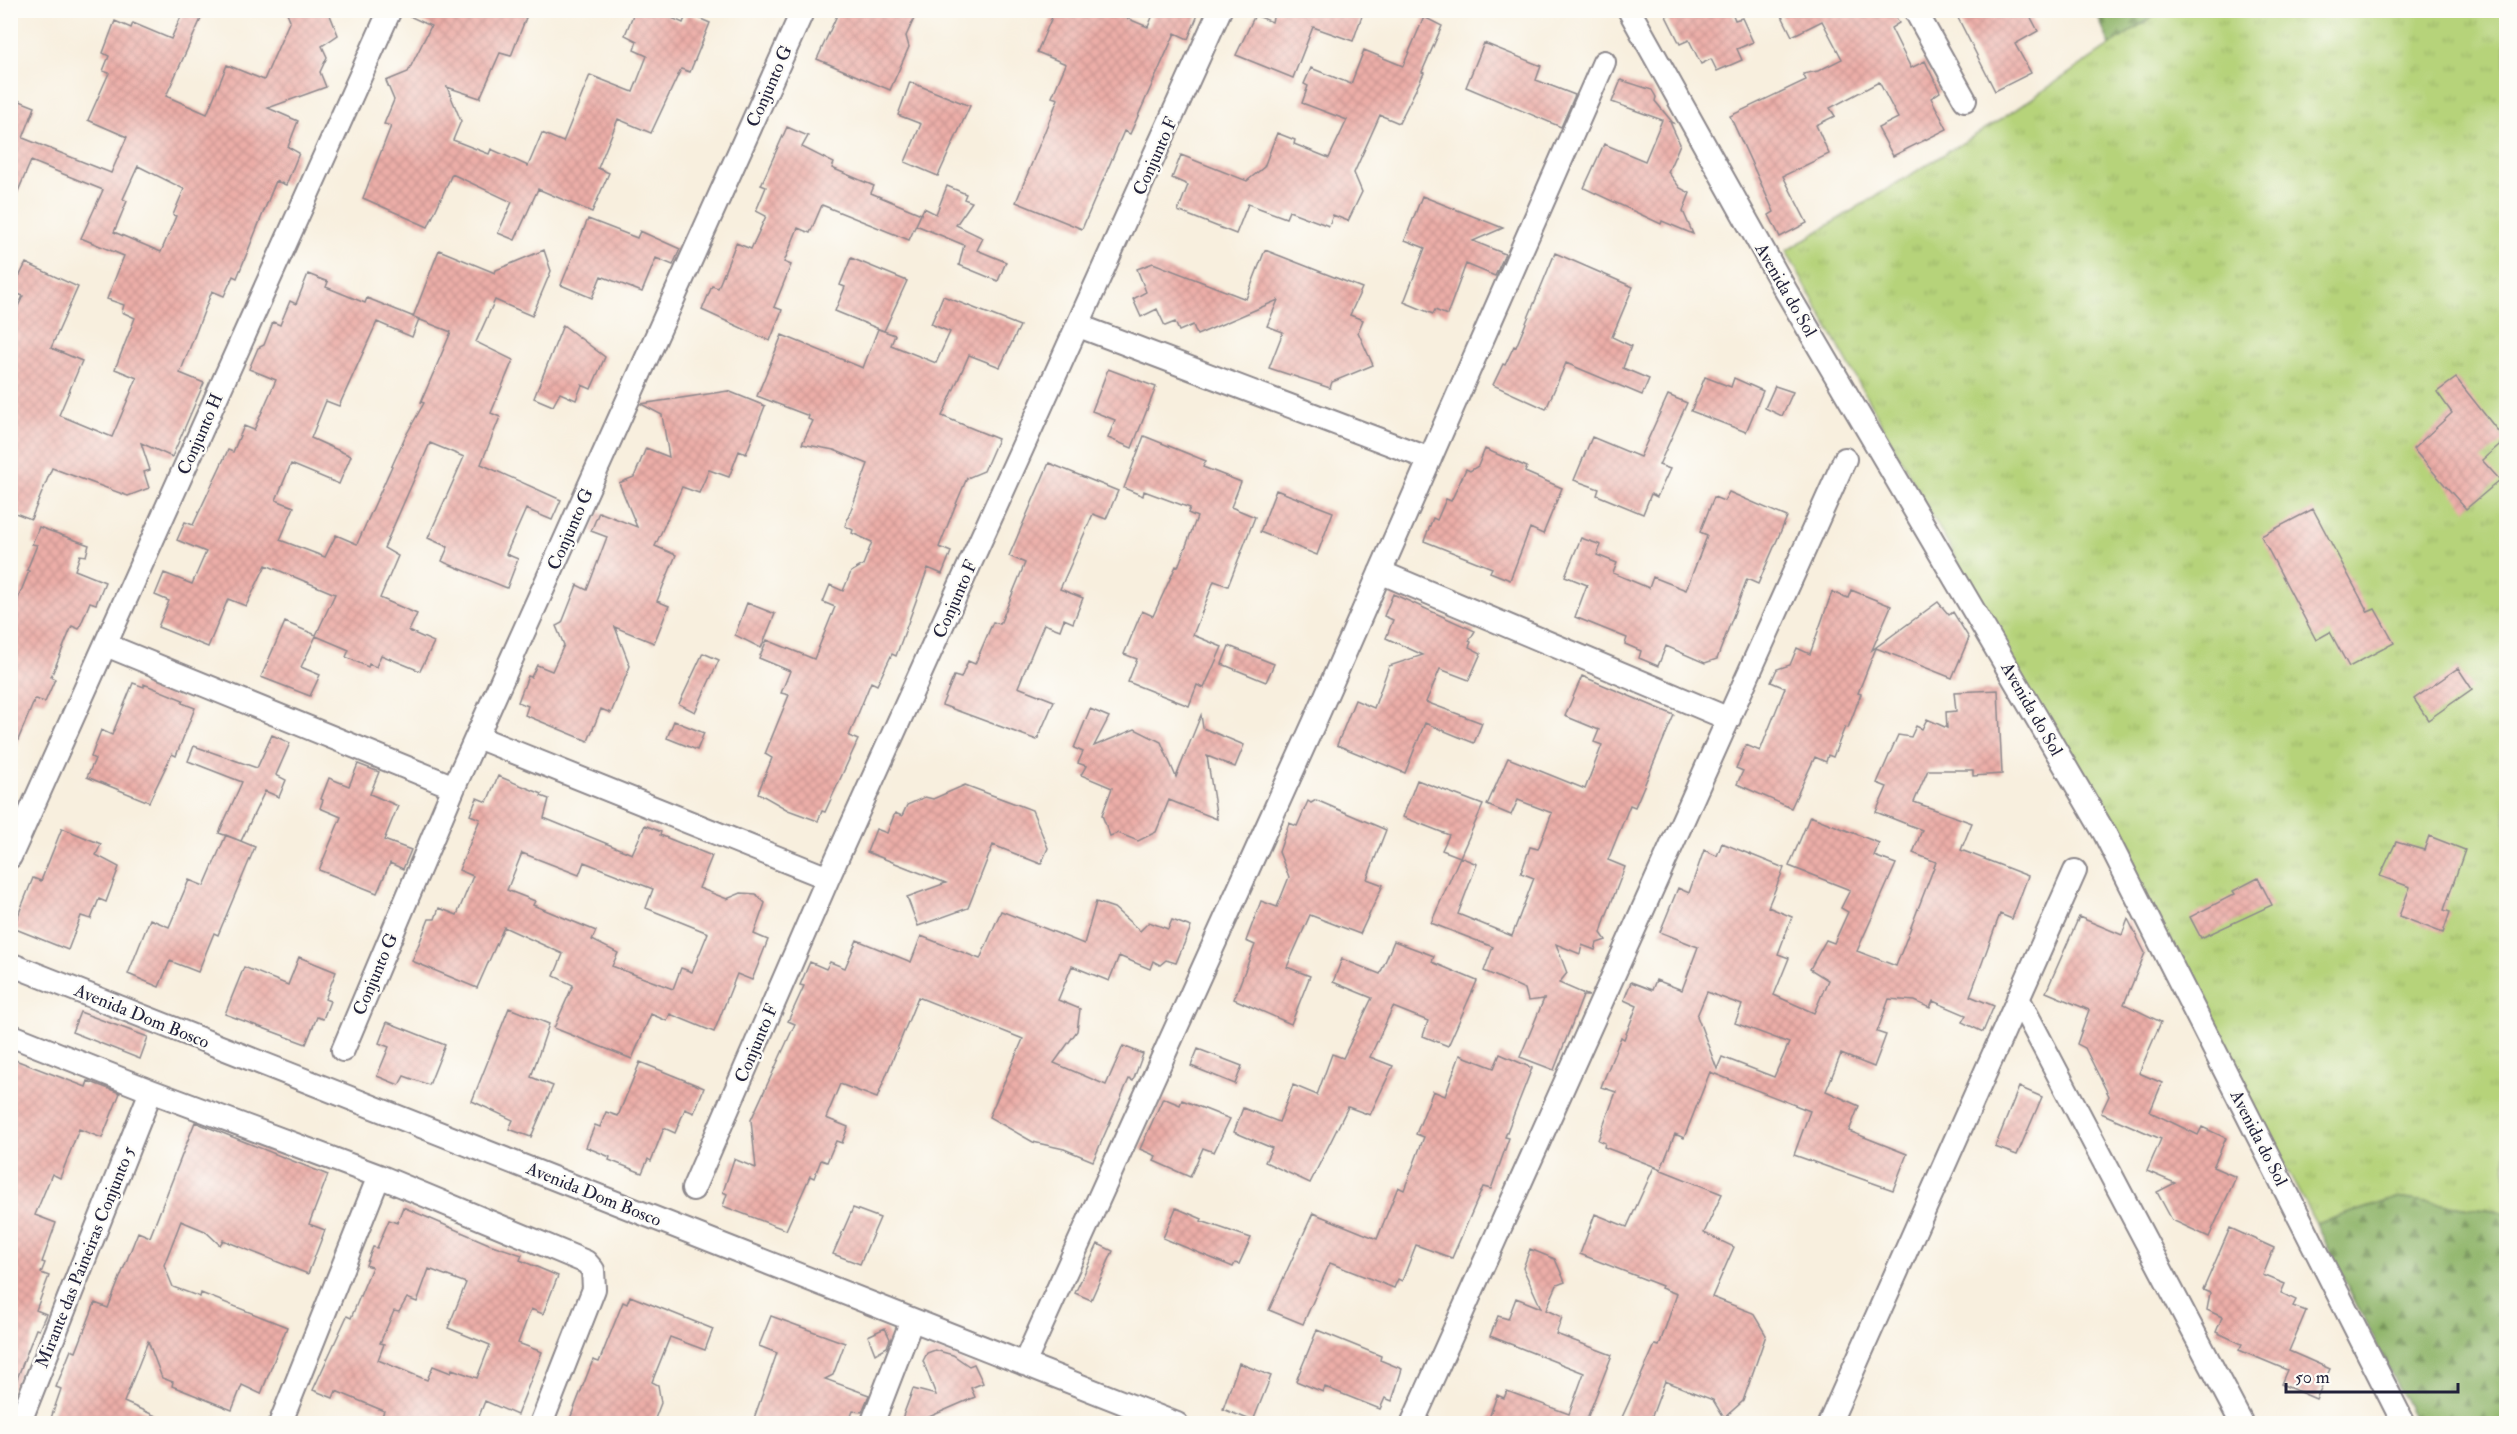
<svg xmlns="http://www.w3.org/2000/svg" width="2517" height="1434" font-family="'IM FELL Double Pica',serif">
	<style>
		.grass { fill: url(#grass-tufts); stroke: #6c7a5a; stroke-width: 1.5 }
		.forest { fill: url(#forest-firs); stroke: #596c52; stroke-width: 1.5 }
		.building { fill: url(#building-cross-hatch); fill-rule: evenodd }
		.lines { fill: none; stroke-linecap: round; stroke-linejoin: round }
		.minor-casing { stroke: #8d888c; stroke-width: 26 }
		.minor { stroke: #fff; stroke-width: 22 }
		.labels { text-anchor: middle; stroke-width: 5; stroke-linejoin: round; paint-order: stroke }
		.street-label { font-size: 18px; fill: #22223b; stroke: #fdfcf7 }
	</style>
	<defs>
		<pattern id="grass-tufts" width="24" height="20" patternUnits="userSpaceOnUse" patternTransform="scale(1.5)"><rect width="24" height="20" fill="#b6d37a"/><path d="M3 7l-1-3M5 7V3M7 7l1-3M15 17l-1-3M17 17v-4M19 17l1-3" fill="none" stroke="#9cb56a"/></pattern>
		<pattern id="forest-firs" width="22" height="20" patternUnits="userSpaceOnUse" patternTransform="scale(1.5)"><rect width="22" height="20" fill="#90b56a"/><path d="M5 1l3.5 6h-7zM16 11l3.5 6h-7z" fill="#759358"/></pattern>
		<pattern id="building-cross-hatch" width="8" height="8" patternUnits="userSpaceOnUse" patternTransform="scale(1.5)"><rect width="8" height="8" fill="#ecaea8"/><path d="M0 0l8 8M0 8l8-8" fill="none" stroke="#ca9592"/></pattern>
	</defs>
	<rect width="100%" height="100%" fill="#fdfcf7"/>
	<filter id="ink" filterUnits="userSpaceOnUse"><feTurbulence type="fractalNoise" baseFrequency=".0167" numOctaves="2"/><feDisplacementMap in="SourceGraphic" scale="12" xChannelSelector="R" yChannelSelector="G"/><feConvolveMatrix kernelMatrix="1 2 1 2 8 2 1 2 1" color-interpolation-filters="sRGB"/></filter>
	<filter id="wash" filterUnits="userSpaceOnUse"><feTurbulence type="fractalNoise" baseFrequency=".008" numOctaves="4" result="noise"/><feDisplacementMap in="SourceGraphic" scale="24" xChannelSelector="R" yChannelSelector="G"/><feGaussianBlur stdDeviation="1.35" result="paint"/><feColorMatrix in="noise" values="0 0 0 0 0 0 0 0 0 0 0 0 0 0 0 0 0 1.4 0 .05"/><feComposite in="paint" operator="in"/></filter>
	<g filter="url(#wash)">
		<rect width="100%" height="100%" fill="#f8efde"/>
		<!-- grass -->
		<path class="grass" d="M2161 11H2506V1213L2397 1198 2316 1224 2051 731 1786 251 2000 120Z"/>
		<!-- forest -->
		<path class="forest" d="M2096 11H2161L2110 45Z
			M2397 1198 2506 1213V1423H2416L2316 1224Z"/>
		<g id="blocks">
			<!-- building -->
			<path class="building" d="M184 10H205L166 96 207 114 227 65 264 80 290 20 286 10H328L338 35 322 46 327 57 320 72 326 87 268 108 298 121 288 147 299 153 286 185 276 181 237 278 233 276 224 296 212 291 180 373 204 383 172 457 141 443 150 470 144 472 149 488 128 496 52 468 31 519 10 511V367L17 352 10 349V323L23 296 10 291V272L20 275 26 263 78 287 51 348 82 361 59 415 112 437 137 378 115 369 135 318 122 312 124 305 107 299 124 256 81 238 103 190 31 161 10 210V97L35 107 23 138 111 173 127 137 88 120 109 73 103 71 109 56 103 53 115 21 131 28 133 23 171 39ZM138 166 184 189 173 215 176 216 161 252 114 232 127 201 123 199Z
				M403 10H529L511 56 500 53 480 98 447 87 461 121 453 140 489 154 491 149 528 166 542 133 563 142 590 75 633 92 647 56 634 50 637 41 625 35 635 10H654L683 23 687 13 710 23 690 72 681 69 651 133 618 119 598 168 609 173 592 212 538 189 515 240 498 233 512 202 452 174 428 227 363 198 391 126 384 124 394 100 386 81 408 72 431 26 403 13Z
				M862 10H918L906 36 909 47 890 90 817 59 839 11 849 15Z
				M1055 10H1107L1148 27 1155 10H1200L1188 39 1175 33 1130 134 1124 131 1082 229 1016 202 1058 99 1052 97 1066 64 1037 52Z
				M1275 10H1364L1353 41 1313 27 1293 78 1236 55 1255 15 1272 22Z
				M1678 10H1731L1735 20 1742 18 1753 42 1737 49 1742 60 1717 71 1711 59 1701 64 1689 40 1680 44 1666 16Z
				M1779 10H1892L1899 23 1891 28 1911 68 1925 61 1940 92 1931 98 1947 129 1893 156 1878 128 1898 118 1879 82 1830 108 1835 116 1816 125 1829 154 1783 176 1807 223 1780 237 1769 215 1774 212 1730 116 1806 80 1803 74 1818 71 1842 59 1822 21 1792 36Z
				M1954 10H2027L2038 31 2015 44 2031 73 1995 91Z
				M1424 17 1442 26 1422 72 1424 73 1399 123 1380 115 1354 173 1362 192 1348 221 1333 215 1329 226 1289 211 1286 218 1248 204 1236 234 1178 211 1188 185 1172 178 1181 155 1247 181 1264 167 1277 133 1295 140 1294 144 1329 158 1347 120 1302 103 1308 86 1304 84 1311 68 1351 84 1364 50 1403 66Z
				M1484 43 1541 66 1536 80 1575 95 1561 127 1466 87Z
				M1621 80 1652 90 1656 97 1655 101 1673 123 1670 122 1680 144 1668 172 1680 188 1690 193 1683 211 1693 234 1662 221 1661 224 1584 188 1604 144 1645 161 1662 120 1612 102Z
				M910 82 970 106 938 176 905 162 921 124 898 115Z
				M787 127 808 136 802 147 834 163 832 168 874 186 871 193 921 214 909 240 822 205 810 233 798 228 784 262 791 265 774 307 782 310 770 341 702 310 712 286 718 288 736 243 751 249 766 216 756 211 766 187 761 185Z
				M947 186 966 194 964 199 972 202 956 225 983 238 977 250 1006 262 998 281 959 265 964 245 916 225 924 208 936 214Z
				M1422 196 1503 228 1473 241 1505 254 1495 276 1466 264 1447 315 1435 310 1433 314 1404 302 1425 248 1405 240Z
				M588 219 637 238 640 231 680 249 673 265 656 258 642 292 601 276 592 298 561 285Z
				M439 250 495 273 496 270 544 250 551 271 532 316 495 300 476 342 513 360 491 413 500 417 481 464 561 500 552 520 526 509 506 554 518 559 507 588 446 563 442 561 448 547 428 538 464 457 430 443 384 548 398 556 380 598 417 614 409 631 434 642 420 671 381 655 376 667 369 664 368 667 346 657 349 650 316 636 301 667 320 675 310 696 261 677 285 622 316 635 335 594 266 565 246 606 228 599 208 647 158 627 169 601 155 595 164 573 192 584 206 552 177 540 185 522 193 525 228 450 233 452 244 426 254 430 276 380 249 369 258 348 264 345 273 322 280 325 290 301 296 304 308 274 328 282 326 287 365 303 367 298 419 319 412 337 377 322 339 406 326 401 311 438 351 456 339 484 291 464 276 500 294 507 280 540 325 557 336 535 357 544 405 437 424 403 421 402 451 332 413 317Z
				M1265 250 1362 288 1350 315 1363 320 1358 332 1373 365 1332 382 1330 388 1269 368 1283 332 1267 326 1278 300 1197 335 1193 325 1179 331 1175 322 1165 326 1157 309 1141 317 1133 299 1146 292 1137 269 1153 263 1246 299Z
				M1555 253 1633 287 1612 337 1631 346 1623 368 1649 379 1642 395 1566 363 1546 409 1493 385 1503 364 1505 365 1514 346 1516 347Z
				M851 258 907 281 884 331 835 311 845 287 840 285Z
				M943 296 1020 326 1000 367 969 355 942 416 998 439 984 471 967 478 956 504 939 547 951 552 942 574 928 568 896 656 892 654 877 685 871 682 849 736 858 740 825 812 822 811 818 821 788 810 758 793 772 758 765 754 789 695 781 693 790 671 759 658 767 640 814 659 835 607 823 602 830 585 843 591 851 572 863 565 872 542 852 533 853 530 845 526 868 464 834 450 802 444 813 421 808 419 809 416 757 396 782 335 863 368 878 329 895 335 891 345 936 363 950 332 931 324Z
				M563 325 605 357 591 389 582 385 576 400 560 393 553 406 534 398Z
				M1108 369 1156 387 1132 448 1108 438 1115 420 1092 411Z
				M1705 377 1731 387 1734 378 1763 391 1746 432 1691 411Z
				M2456 378 2505 440 2482 460 2500 480 2466 509 2413 449 2452 413 2437 392Z
				M1775 386 1793 392 1782 416 1765 408Z
				M728 391 765 406 746 454 739 451 729 477 709 470 699 493 682 487 655 546 676 555 657 601 669 606 654 643 615 627 630 666 611 713 601 709 588 741 525 715 528 706 518 702 528 676 531 677 537 665 552 671 564 645 556 626 562 623 577 585 587 590 607 537 591 531 599 512 637 527 619 483 634 477 646 448 669 457 662 415 641 404Z
				M1668 395 1687 403 1659 465 1670 469 1657 497 1651 494 1643 514 1597 495 1599 489 1574 480 1592 437 1640 457Z
				M1144 436 1206 461 1203 467 1241 482 1231 507 1255 517 1228 586 1214 581 1193 635 1222 647 1204 688 1197 685 1189 706 1128 682 1137 659 1124 654 1142 611 1153 616 1176 566 1178 567 1197 517 1188 513 1190 508 1144 491 1143 496 1124 488Z
				M1485 449 1527 467 1525 472 1562 488 1543 534 1530 528 1510 580 1490 572 1492 568 1424 541 1433 518 1437 520 1446 499 1451 501 1466 469 1470 471 1478 466Z
				M1049 463 1118 491 1106 519 1093 514 1060 589 1083 598 1073 623 1064 619 1060 630 1044 624 1018 687 1054 701 1037 740 942 705 954 676 961 678 968 661 975 664 993 622 1000 624 1025 563 1009 556Z
				M1276 490 1333 512 1317 555 1260 532Z
				M1729 492 1787 517 1758 584 1747 579 1717 659 1705 663 1666 646 1658 666 1639 658 1641 651 1625 644 1627 638 1575 617 1587 585 1565 576 1581 538 1601 545 1597 555 1617 563 1613 573 1649 588 1653 577 1686 590 1706 539 1707 535 1700 532 1714 497 1724 501Z
				M2313 509 2368 612 2375 609 2394 643 2349 667 2330 632 2316 640 2261 536Z
				M39 527 89 545 86 556 80 555 75 570 105 582 96 604 90 602 79 629 72 626 51 677 55 679 45 702 35 699 11 757 10 619 29 571 27 570 37 545 32 544Z
				M1851 590 1891 606 1872 650 1938 602 1949 615 1953 612 1969 638 1952 678 1876 648 1858 693 1861 694 1848 728 1845 727 1833 757 1828 755 1826 762 1815 757 1791 808 1737 784 1743 771 1736 768 1746 745 1760 751 1785 688 1771 682 1777 669 1790 665 1797 648 1810 654 1832 592 1848 598Z
				M1393 594 1475 631 1469 641 1471 642 1469 647 1481 653 1469 680 1440 669 1426 702 1482 723 1474 743 1425 723 1405 773 1337 745 1355 700 1374 708 1389 666 1423 655 1386 638 1393 620 1384 616Z
				M747 603 775 614 761 648 735 635Z
				M1229 646 1274 664 1266 682 1222 664Z
				M703 653 719 660 695 712 679 704Z
				M2458 668 2472 689 2428 720 2414 699Z
				M1582 676 1674 715 1635 807 1630 805 1608 860 1625 867 1605 919 1601 933 1606 940 1597 943 1595 950 1582 945 1580 954 1556 944 1567 973 1559 983 1589 996H1583L1554 1070 1520 1057 1544 999 1528 1001 1525 989 1484 971 1493 947 1431 923 1460 857 1477 864 1458 914 1512 936 1534 878 1521 873 1530 847 1538 849 1552 813 1518 800 1511 815 1487 805 1508 758 1585 789 1602 745 1594 742 1599 730 1565 716Z
				M133 683 144 687V684L183 700 182 703 195 708 176 756 172 754 149 802 87 777 95 759 91 757 101 730 112 735Z
				M1998 690 2002 774 1973 776V770H1928L1914 802 1972 823 1961 850 2028 876 2012 919 2000 914 1970 996 1994 1006 1983 1032 1962 1022 1966 1015 1933 1001 1930 1008 1915 1001 1889 999 1877 1032 1886 1035 1874 1067 1841 1054 1826 1091 1859 1106 1849 1131 1907 1154 1893 1190 1794 1155 1810 1111 1710 1072 1684 1138 1675 1134 1661 1169 1604 1147 1605 1143 1598 1140 1616 1092 1601 1087 1621 1037 1624 1039 1637 1006 1624 1000 1631 982 1652 990 1656 980 1682 990 1698 947 1660 932 1678 888 1689 893 1704 850 1717 856 1722 843 1784 868 1768 907 1792 917 1778 954 1789 958 1774 995 1814 1013 1828 980 1810 969 1826 940 1834 943 1848 912 1841 908 1850 890 1789 866 1810 816 1879 843 1874 856 1896 864 1857 951 1896 966 1936 862 1913 853 1922 830 1876 812 1887 787 1877 783 1898 735 1911 737 1916 726 1922 729 1927 719 1947 728 1946 712 1956 711 1954 692ZM1707 992 1742 1005 1735 1023 1789 1043 1774 1077 1722 1057 1717 1069 1697 1016Z
				M1090 709 1109 717 1094 746 1135 729 1161 742 1176 777 1201 715 1203 728 1244 745 1235 767 1207 756 1217 819 1169 800 1156 832 1138 841 1118 833 1110 836 1102 815 1112 788 1081 775 1086 766 1078 763 1083 752 1074 748Z
				M674 721 704 733 697 750 667 738Z
				M272 735 290 743 276 775 286 780 279 797 265 791 241 841 219 833 242 782 188 761 194 746 257 768Z
				M358 764 379 772 370 794 398 806 384 840 411 850 403 869 390 863 377 893 319 870 341 817 320 808 323 800 321 799 329 778 349 786Z
				M498 776 542 794 541 796 549 799 544 818 632 854 645 825 661 832 660 835 712 856 699 888 727 899 741 893 756 894 765 903 754 934 768 940 752 980 737 974 714 1032 670 1014 667 1021 651 1014 632 1059 554 1028 573 985 554 976 563 954 504 927 477 988 412 961 429 919H435L439 908 457 915 473 876 459 870 480 819 470 815 477 798 487 802ZM522 853 579 875 584 862 653 889 646 908 708 933 692 972 681 968 673 989 612 966 618 953 592 940 596 931 533 905 535 901 507 890Z
				M1417 780 1483 805 1460 857 1442 850 1449 835 1403 817Z
				M965 785 1032 810 1048 848 1041 864 993 845 968 908 918 926 907 897 946 883 867 852 876 829 887 833 895 813 902 816 907 805 925 797 933 799Z
				M1316 800 1386 830 1367 879 1383 885 1360 934 1310 915 1287 967 1310 976 1291 1024 1234 999 1255 945 1246 941 1261 901 1277 907 1289 877 1279 852 1289 823 1297 826 1308 801 1311 803Z
				M62 828 101 844 96 855 119 867 106 902 99 899 91 919 81 916 68 950 13 928 33 878 41 881Z
				M226 835 255 847 218 935 214 933 198 972 170 961 159 987 128 974 150 919 169 927 189 880 204 886Z
				M2429 836 2465 850 2444 910 2450 912 2443 933 2399 916 2410 887 2380 876 2396 842 2424 850Z
				M2258 878 2272 905 2201 938 2190 917 2235 894 2233 891Z
				M1096 902 1114 908 1140 931 1149 922 1168 929 1172 920 1191 927 1176 963 1166 960 1160 965 1153 961 1150 969 1119 956 1109 981 1072 966 1058 1000 1080 1009 1077 1031 1054 1063 1106 1085 1123 1046 1143 1054 1133 1081 1129 1079 1093 1161 1064 1149 1033 1142 989 1117 1023 1039 918 997 877 1098 840 1084 826 1118 848 1127 842 1143 836 1141 827 1162 821 1160 814 1178 810 1176 786 1230 723 1206 727 1194 723 1192 734 1159 756 1168 751 1120 795 1024 788 1021 804 986 800 985 810 962 826 969 830 962 845 968 857 940 911 962 921 936 980 959 1001 911 1084 944Z
				M2079 917 2122 935 2128 919 2145 953 2124 1004 2161 1022 2139 1073 2162 1083 2150 1112 2198 1135 2202 1127 2226 1138 2213 1167 2236 1177 2209 1237 2172 1220 2157 1192 2175 1183 2147 1171 2161 1139 2101 1113 2109 1096 2085 1048 2077 1044 2089 1010 2046 992Z
				M1394 941 1434 956 1432 962 1477 981 1448 1046 1423 1036 1428 1021 1393 1007 1370 1057 1393 1066 1370 1115 1348 1107 1310 1183 1265 1162 1272 1148 1234 1132 1243 1108 1279 1122 1293 1085 1317 1095 1332 1054 1343 1058 1372 998 1333 982 1342 959 1380 974Z
				M299 957 336 972 325 999 330 1001 323 1019 317 1017 306 1044 225 1014 244 967 288 985Z
				M509 1008 549 1024 531 1077 553 1086 531 1137 509 1129 513 1120 472 1101Z
				M80 1012 148 1037 140 1059 72 1032Z
				M387 1022 445 1045 429 1085 404 1076 399 1085 377 1076 389 1047 379 1043Z
				M1198 1049 1242 1066 1235 1084 1191 1066Z
				M1500 1054 1532 1068 1505 1137 1509 1138 1491 1189 1483 1187 1452 1258 1416 1245 1402 1281 1398 1279 1394 1288 1330 1263 1303 1324 1269 1310 1313 1213 1377 1239 1398 1187 1404 1190 1424 1137 1416 1134 1433 1091 1445 1096 1460 1055 1494 1068Z
				M10 1058 86 1087 88 1081 120 1093 102 1138 79 1129 60 1178 52 1174 35 1215 56 1223 42 1262 45 1263 41 1273 49 1276 36 1310 46 1314 39 1330 36 1329 12 1392Z
				M640 1062 704 1088 694 1113 685 1109 675 1133 664 1128 651 1161 648 1159 642 1173 609 1160 610 1157 586 1147 595 1125 600 1127 606 1112 618 1116Z
				M2019 1087 2042 1097 2017 1155 1995 1147Z
				M1163 1098 1180 1105 1182 1100 1230 1119 1214 1152 1203 1148 1190 1177 1154 1161 1156 1156 1140 1149Z
				M195 1122 328 1175 309 1224 325 1230 308 1274 223 1240 220 1245 205 1231 181 1221 164 1265 173 1287 200 1297 201 1293 287 1327 261 1394 242 1385 232 1410 172 1386 173 1382 162 1378 148 1341 124 1402 174 1424H49L61 1389 56 1387 71 1350 76 1352 95 1303 108 1308 138 1232 150 1237Z
				M1654 1167 1722 1194 1704 1233 1734 1247 1712 1297 1753 1313 1766 1335 1743 1401 1724 1418 1713 1400 1665 1381 1649 1424H1619L1655 1345 1659 1346 1677 1294 1661 1288 1662 1286 1580 1254 1595 1214 1627 1227Z
				M403 1207 489 1244 522 1255 520 1260 558 1276 543 1314 531 1309 518 1343 542 1352 517 1415 485 1401 476 1424H379L384 1411 336 1391 333 1398 313 1390 347 1316 351 1318 372 1267 366 1265 373 1247 377 1248 389 1220 397 1223ZM429 1269 466 1283 448 1328 490 1345 477 1378 452 1369 451 1373 433 1366 427 1380 378 1360 384 1344 380 1343 394 1311 399 1312 407 1298 417 1302Z
				M853 1208 880 1218 860 1264 833 1254Z
				M1176 1208 1202 1219 1201 1221 1251 1238 1239 1264 1235 1263 1233 1267 1163 1238Z
				M2230 1228 2274 1248 2263 1275 2285 1284 2281 1293 2296 1300 2293 1306 2306 1311 2289 1351 2330 1369 2316 1399 2281 1384 2287 1370 2239 1350 2242 1344 2216 1332 2222 1317 2207 1310 2210 1293 2203 1290Z
				M1098 1244 1113 1251 1091 1300 1075 1293Z
				M1530 1249 1555 1259 1565 1282 1557 1285 1546 1310 1562 1317 1556 1334 1612 1355 1586 1421 1589 1424H1487L1497 1395 1504 1398 1507 1391 1569 1414 1584 1373 1490 1336 1498 1316 1508 1319 1516 1298 1541 1308 1523 1268Z
				M630 1296 713 1329 705 1350 670 1337 652 1382 658 1385 661 1403 653 1424H568L593 1360 599 1362 623 1302 627 1304Z
				M771 1316 845 1343 833 1375 825 1379 869 1395 862 1412 853 1411 848 1424H752L777 1353 759 1346Z
				M885 1328 890 1339 887 1347 875 1354 868 1336Z
				M1317 1330 1381 1356 1380 1360 1402 1369 1392 1401 1385 1398 1380 1409 1325 1387 1323 1392 1296 1381Z
				M935 1350 953 1355 969 1366 974 1364 983 1383 971 1388 975 1397 913 1424H900L913 1389 936 1395 923 1361 927 1353Z
				M1239 1363 1271 1376 1253 1421 1223 1409Z"/>
		</g>
	</g>
	<g filter="url(#ink)">
		<use href="#blocks" fill-opacity="0" stroke="#8d888c" stroke-width="1.5"/>
		<g class="lines">
			<defs>
				<path id="minor" d="M1629 10 1786 291 2105 834 2404 1424
					M1915 10 1965 100
					M1079 326 1430 459
					M1380 572 1729 719
					M106 645 454 787
					M477 737 828 878
					M10 857 390 10
					M10 964 1177 1424
					M2018 998 2242 1424
					M10 1035 151 1091 379 1176 586 1262 593 1270 594 1289 541 1424
					M343 1050 454 787 803 10
					M693 1189 828 878 1220 10
					M1024 1364 1314 723 1604 62
					M19 1424 151 1091
					M280 1424 379 1176
					M872 1424 912 1320
					M1412 1424 1845 459
					M1829 1424 2075 871"/>
			</defs>
			<!-- minor casing -->
			<use href="#minor" class="minor-casing"/>
			<!-- minor -->
			<use href="#minor" class="minor"/>
		</g>
	</g>
	<g class="labels">
		<!-- street labels -->
		<g class="street-label">
			<text transform="translate(769 86) rotate(-66)" y="6">Conjunto G</text>
			<text transform="translate(1155 156) rotate(-66)" y="6">Conjunto F</text>
			<text transform="translate(1786 290) rotate(60)" y="6">Avenida do Sol</text>
			<text transform="translate(200 434) rotate(-66)" y="6">Conjunto H</text>
			<text transform="translate(570 529) rotate(-66)" y="6">Conjunto G</text>
			<text transform="translate(955 599) rotate(-66)" y="6">Conjunto F</text>
			<text transform="translate(2032 709) rotate(60)" y="6">Avenida do Sol</text>
			<text transform="translate(375 974) rotate(-67)" y="6">Conjunto G</text>
			<text transform="translate(142 1016) rotate(22)" y="6">Avenida Dom Bosco</text>
			<text transform="translate(756 1043) rotate(-67)" y="6">Conjunto F</text>
			<text transform="translate(2259 1138) rotate(63)" y="6">Avenida do Sol</text>
			<text transform="translate(594 1194) rotate(22)" y="6">Avenida Dom Bosco</text>
			<text transform="translate(85 1257) rotate(-68)" y="6">Mirante das Paineiras Conjunto 5</text>
		</g>
	</g>
	<!-- margin -->
	<rect width="2517" height="1434" fill="none" stroke="#fdfcf7" stroke-width="36"/>
	<!-- scale -->
	<path d="M2286 1383v9h172v-9" fill="none" stroke="#22223b" stroke-width="3"/>
	<text x="2295" y="1383" font-size="18" fill="#22223b" stroke="#fdfcf7" stroke-width="4.5" paint-order="stroke">50 m</text>
</svg>
